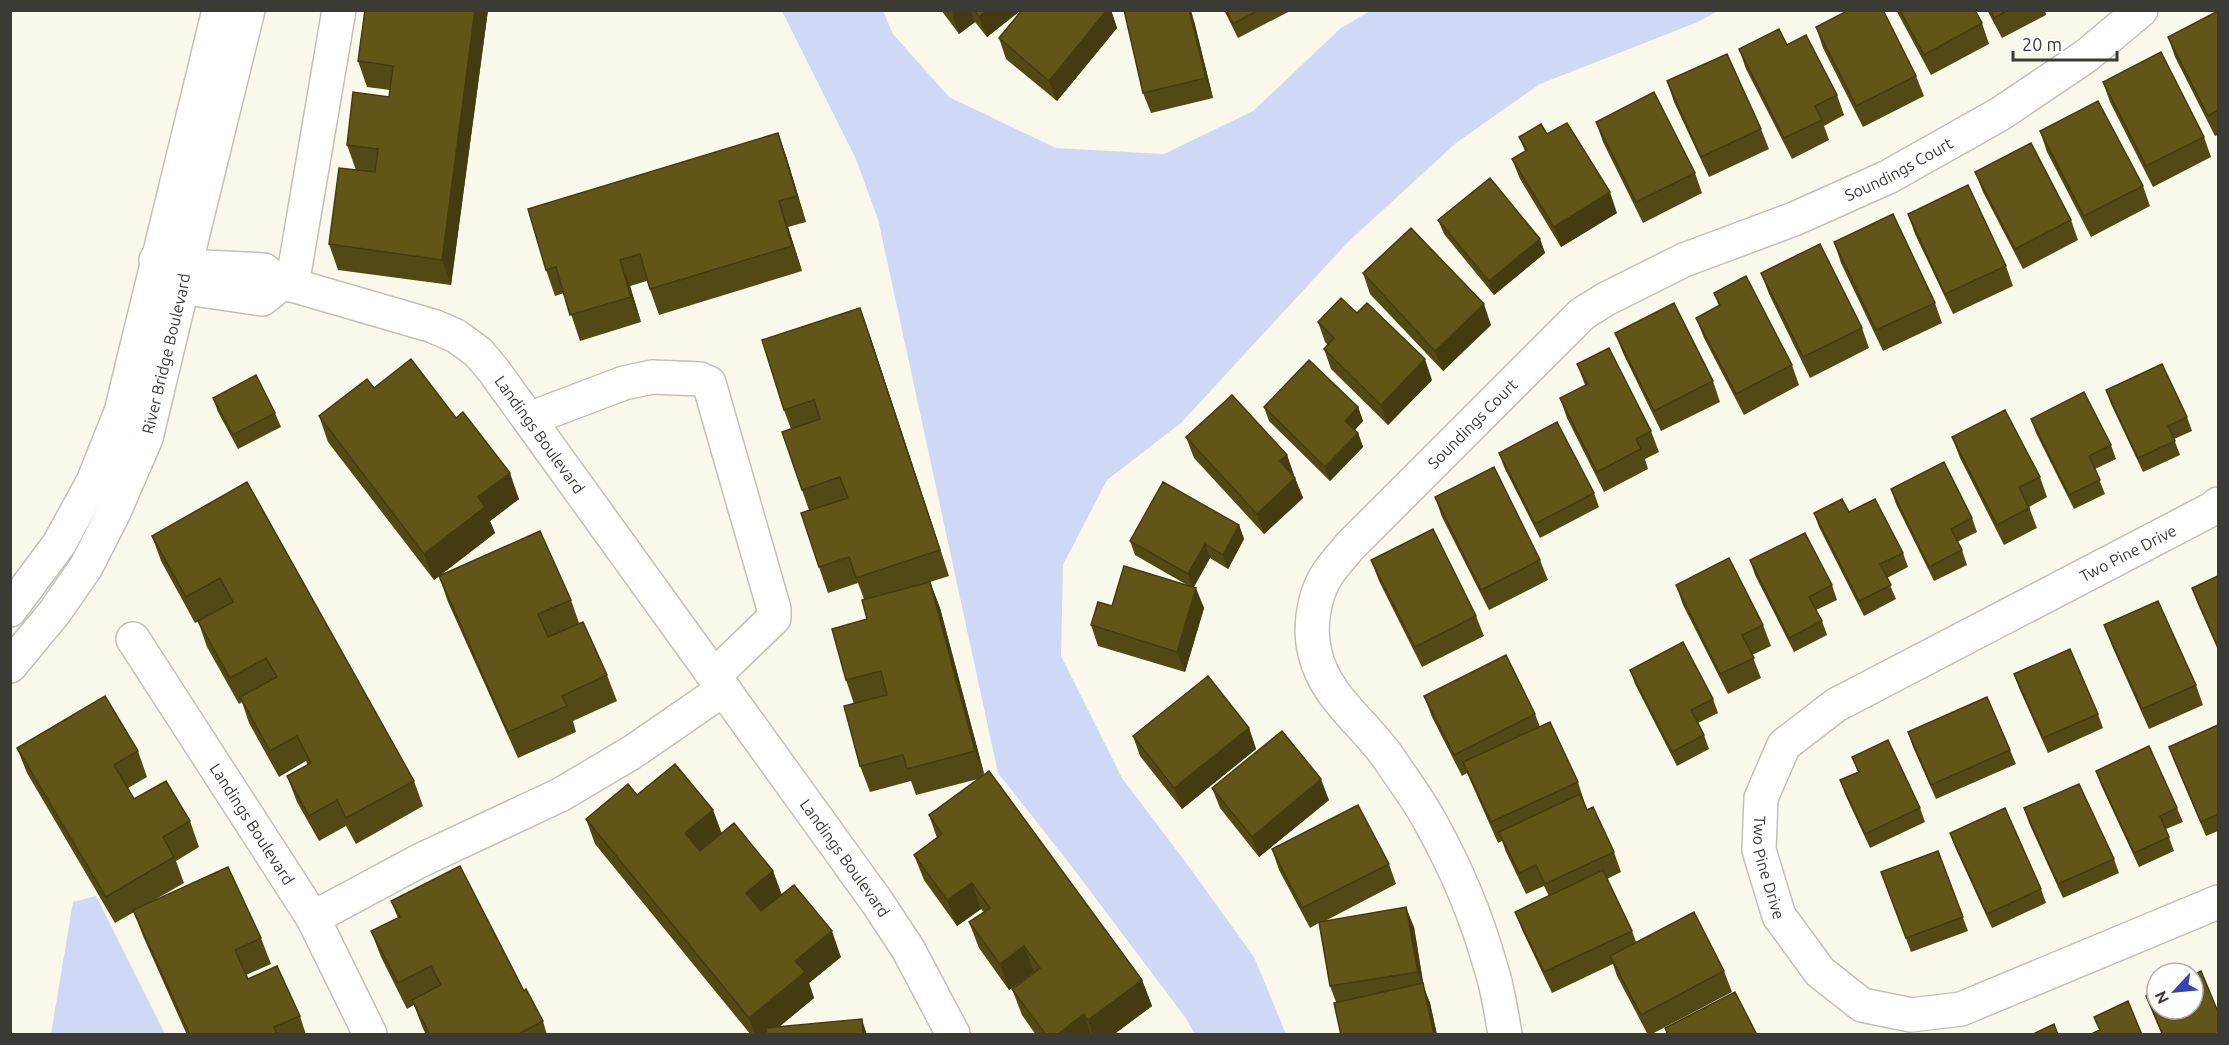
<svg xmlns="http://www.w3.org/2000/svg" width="2229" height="1045" font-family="Ubuntu,sans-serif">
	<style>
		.water { fill: #cfd9f5 }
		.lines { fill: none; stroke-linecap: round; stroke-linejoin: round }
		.street-casing { stroke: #c3c1b5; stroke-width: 36 }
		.street { stroke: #fff; stroke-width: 33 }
		.wall { fill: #534914 }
		.shaded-wall { fill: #443c10 }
		.building { fill: #615517; stroke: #443c10; stroke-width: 1.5 }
		.labels { text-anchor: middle; stroke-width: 6; stroke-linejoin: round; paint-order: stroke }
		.street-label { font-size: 16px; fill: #3b3a35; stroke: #fff }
	</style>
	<rect width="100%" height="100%" fill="#faf8eb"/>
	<!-- water -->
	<path class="water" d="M782 11H883L893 34 949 97 1056 148 1164 154 1253 111 1341 28 1370 11H1718L1698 22 1540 84 1456 143 1348 242 1181 423 1107 480 1063 565 1061 656 1122 778 1190 868 1254 957 1286 1034H1195L1185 1017 1069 863 998 773 878 219 855 157Z
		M96 896 165 1034H51L73 902Z"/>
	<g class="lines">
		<defs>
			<g id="street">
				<path id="s1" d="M156 260 185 266 264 270 281 284 292 285 433 326 456 336 478 352 494 371 877 902 908 949 953 1034"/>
				<path d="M160 284 262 299 281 284"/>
				<path d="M292 285 339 10"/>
				<path d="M529 419 624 383 652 377 700 379 709 383 774 609V618L714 676"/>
				<path id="s2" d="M2218 504 2212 509 1836 705 1784 745 1761 798 1759 850 1779 916 1820 972 1862 1005 1911 1015 1961 1009 2218 902"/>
				<path d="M10 610 59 544 93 482 121 412 219 10"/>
				<path id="s3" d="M133 639 313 918 370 1034"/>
				<path id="s4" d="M10 666 54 613 86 567 114 512 146 438 182 288 185 266 248 10"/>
				<path d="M313 918 419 861 560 795 631 753 724 689"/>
				<path id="s5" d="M1505 1034C1501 1012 1498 989 1491 968 1477 918 1457 870 1432 825 1420 802 1404 781 1390 760 1366 724 1325 698 1315 653 1309 630 1313 599 1325 578 1331 567 1342 556 1350 546L1582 314 1606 299 1684 260 1794 219 1888 177 2000 114 2086 56 2141 10"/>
			</g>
		</defs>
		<!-- street casing -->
		<use href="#street" class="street-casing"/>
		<!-- street -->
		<use href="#street" class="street"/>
	</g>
	<!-- wall -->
	<path class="wall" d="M365 10H488L451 285 338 270 329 244 356 170 347 145 389 97 390 90 367 87 358 61Z
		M941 10H1021L987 37 975 22 959 34Z
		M1022 10H1111L1117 28 1057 101 1006 59 999 38Z
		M1224 10H1292L1238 38Z
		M1896 10H1975L1982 23 1989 44 1931 75Z
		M1987 10H2045L2046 15 2002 38Z
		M2218 11V135L2215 136 2175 57 2168 37Z
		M1194 21 1213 98 1151 113 1143 93Z
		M1816 27 1916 76 1924 96 1863 127 1823 48Z
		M1787 45 1837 95 1844 115 1824 126 1829 140 1792 159 1746 69 1739 49Z
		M1667 81 1761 129 1769 149 1709 177 1674 102Z
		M2103 82 2204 137 2211 157 2153 187 2110 102Z
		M1596 122 1695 173 1702 193 1643 223 1603 142Z
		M2040 131 2143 186 2150 206 2091 237 2047 152Z
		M778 133 787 159 806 222 788 227 802 271 659 315 647 281 630 286 641 322 580 341 564 293 555 296 546 270Z
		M1519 137 1617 213 1561 247 1520 179 1512 159 1525 151Z
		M1975 172 2071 220 2078 240 2023 269 1983 192Z
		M1908 214 2006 266 2013 286 1953 314 1915 234Z
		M1438 220 1540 239 1545 253 1494 295 1444 234Z
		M1834 242 1935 303 1942 323 1883 351 1841 263Z
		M1363 273 1491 325 1443 371 1370 294Z
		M1761 273 1862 328 1869 348 1810 378 1769 294Z
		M1714 293 1792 365 1799 385 1744 415 1704 338 1696 318 1719 306Z
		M1318 322 1432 380 1388 425 1331 369 1324 349 1328 345 1325 342Z
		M869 333 949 576 930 582 940 608 984 774 1142 980 1152 1006 1113 1035H1036L1022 1015 1012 989 1034 973V972L1009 990 979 948 969 922 984 912 981 909 957 926 924 880 914 855 937 838 929 815 978 779 916 795 911 781 870 792 860 766 854 704 846 680 867 619 864 599 858 583 828 593 819 567 809 510 802 490 791 429 784 410Z
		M1615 333 1713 381 1720 402 1661 431 1623 353Z
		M1577 364 1651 431 1659 452 1645 459 1648 469 1604 492 1567 418 1560 398 1585 385Z
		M374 388 456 418 519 499 490 521 495 533 434 580 328 442 319 416Z
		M2106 390 2187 417 2192 431 2174 439 2180 455 2143 472 2111 404Z
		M213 398 275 413 281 427 238 449 218 412Z
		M1264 407H1358L1363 421 1355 430 1358 433 1363 447 1330 481 1269 421Z
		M2031 419 2111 445 2116 459 2095 469 2105 494 2074 509 2036 433Z
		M1186 437 1287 455 1294 476 1295 478 1303 498 1264 534 1194 458Z
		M1952 437 2040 477 2047 497 2029 507 2037 528 2004 545 1960 458Z
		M1499 453 1594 493 1599 507 1540 538 1504 467Z
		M247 482 414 781 423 806 356 844 346 826 319 841 297 802 287 776 308 765 306 761 279 777 249 723 242 702 239 704 207 647 198 621 229 604 195 623 161 561 152 536Z
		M1891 489 1972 518 1977 532 1957 542 1962 550 1967 565 1934 581 1896 504Z
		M1435 497 1540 560 1548 580 1489 610 1442 517Z
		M1849 512 1903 553 1908 567 1887 578 1896 599 1864 616 1819 527 1814 513Z
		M1239 525 1244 539 1228 569 1210 558 1194 587 1204 608 1185 672 1098 646 1091 625 1112 606 1187 585 1135 555 1130 541Z
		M1371 560 1476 616 1484 636 1422 667 1379 581Z
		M1750 560 1832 585 1837 600 1816 610 1822 621 1827 635 1794 652 1755 575Z
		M439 576 571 600 579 623 607 675 617 701 573 721 576 732 518 758 448 602Z
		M2218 576V650L2197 602 2192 588Z
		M1676 585 1763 625 1771 646 1752 655 1761 678 1728 694 1683 605Z
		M2104 625 2196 685 2203 705 2149 729 2112 646Z
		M1630 670 1713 699 1718 713 1698 723 1704 735 1709 749 1677 766 1635 684Z
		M2014 674 2098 714 2103 728 2048 753 2019 688Z
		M1424 696 1535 714 1540 727 1578 782 1587 810 1614 852 1621 872 1607 879 1632 931 1636 942 1724 971 1732 992 1650 1035H1648L1617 976 1613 964 1552 993 1523 932 1515 912 1549 896 1544 886 1526 894 1506 852 1502 841 1498 843 1467 773 1462 776 1432 717Z
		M2218 725V831L2206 836 2174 761 2169 747Z
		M1249 728 1256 749 1182 809 1140 756 1133 736Z
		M1908 732 2010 750 2016 764 1936 799 1913 747Z
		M17 748 138 751 147 777 128 788 134 799 190 821 199 847 176 861 184 883 151 902 261 938 271 964 246 975 248 979 300 1016 306 1035H187L143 936 134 912 115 923 27 773Z
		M1852 757 1920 808 1925 822 1870 848 1845 794 1840 780 1858 772Z
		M2096 771 2177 808 2183 822 2166 829 2174 851 2139 867 2101 785Z
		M1212 788 1329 800 1259 857 1220 808Z
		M637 795 713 810 722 834 773 871 782 895 841 957 809 983 814 998 779 1027 867 1035H751L595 844 586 819Z
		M2024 808 2114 859 2119 873 2063 898 2029 823Z
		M1950 833 2041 889 2046 903 1992 928 1955 847Z
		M1272 849 1389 864 1396 884 1325 921 1414 927 1424 988 1430 1003 1437 1035H1341L1336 1002 1330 986 1319 923 1310 928 1279 870Z
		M1938 851 1968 931 1911 952 1881 872Z
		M391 901 524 991 543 1021 547 1035H426L422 1026 414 1005 407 1009 381 957 371 931 398 918Z
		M2146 996 2218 1035H2162Z"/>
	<!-- shaded-wall -->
	<path class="shaded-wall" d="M475 10H488L451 285 442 260Z
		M956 10H971L975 22 959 34 952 13Z
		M987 10H1021L987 37 979 17Z
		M1107 10H1111L1117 28 1057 101 1049 81Z
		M1189 10H1191L1194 21 1213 98 1206 78Z
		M778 133 787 159 806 222 797 196Z
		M1610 192 1617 213 1561 247 1554 227Z
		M779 201 788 227 802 271 792 246Z
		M1540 239 1545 253 1494 295 1489 281Z
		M620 260 630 286 641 322 631 297Z
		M1484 304 1491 325 1443 371 1435 351Z
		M860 308 869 333 949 576 940 550Z
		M1425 359 1432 380 1388 425 1381 405Z
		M1358 407 1363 421 1350 435 1345 421Z
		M1358 433 1363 447 1330 481 1325 467Z
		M1287 455 1294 475 1288 482 1280 461Z
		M510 473 519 499 490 521 495 533 434 580 424 554 478 497Z
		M1295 478 1303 498 1264 534 1257 514Z
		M1239 525 1244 539 1228 569 1223 555Z
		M1205 544 1210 558 1193 588 1188 574Z
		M930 582 940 608 985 777 975 751Z
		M1196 588 1204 608 1185 672 1177 652Z
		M1249 728 1256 749 1182 809 1174 788Z
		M1321 779 1329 800 1259 857 1252 837Z
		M713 810 722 835 694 858 685 833Z
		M773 871 782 897 756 918 746 893Z
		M972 883 981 909 957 926 947 900Z
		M1406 907 1414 927 1424 988 1430 1003 1437 1035H1434L1424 988 1418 972Z
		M832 931 841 957 809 983 814 998 769 1035H755L749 1018 795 961Z
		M1024 946 1034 972 1009 990 1000 964Z
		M1142 980 1152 1006 1113 1035H1093L1088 1020Z
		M1084 1014 1091 1035H1057Z
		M862 1019 867 1035H863Z"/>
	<!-- building -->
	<path class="building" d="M365 10H475L442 260 329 244 339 168 375 172 378 149 347 145 353 92 389 97 393 66 358 61Z
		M974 10H987L979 17Z
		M1022 10H1107L1049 81 999 38Z
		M1124 10H1189L1206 78 1143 93Z
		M1226 10H1259L1233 24Z
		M1849 10H1883L1916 76 1856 106 1816 27Z
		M1900 10H1975L1982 23 1924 55Z
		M1991 10H2008L1994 18Z
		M2218 11V110L2208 116 2168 37Z
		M1779 29 1787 45 1806 35 1837 95 1815 106 1822 120 1784 138 1739 49Z
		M2161 52 2204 137 2146 166 2103 82Z
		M1727 54 1761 129 1701 157 1667 81Z
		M1654 92 1695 173 1636 202 1596 122Z
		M2098 101 2143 186 2084 216 2040 131Z
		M1567 123 1610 192 1554 227 1512 159 1527 150 1519 137 1541 124 1547 134Z
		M778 133 797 196 779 201 792 246 650 289 640 254 620 260 631 297 570 315 556 267 546 270 528 209Z
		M2031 143 2071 220 2015 249 1975 172Z
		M1490 178 1540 239 1489 281 1438 220Z
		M1968 185 2006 266 1945 294 1908 214Z
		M1893 214 1935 303 1876 330 1834 242Z
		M1411 228 1484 304 1435 351 1363 273Z
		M1820 244 1862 328 1803 357 1761 273Z
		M1746 276 1792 365 1736 394 1696 318 1720 305 1714 293Z
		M1341 298 1357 313 1367 303 1425 359 1381 405 1324 349 1334 338 1318 322Z
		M1674 303 1713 381 1654 411 1615 333Z
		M860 308 940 550 856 578 849 557 819 567 801 513 848 498 840 477 802 490 782 432 820 419 814 400 784 410 762 340Z
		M1609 348 1651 431 1636 439 1641 449 1597 472 1560 398 1588 384 1577 364Z
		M411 359 456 418 463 412 510 473 478 497 485 507 424 554 319 416 367 379 374 388Z
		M1309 360 1358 407 1345 421 1358 433 1325 467 1264 407Z
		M2162 364 2187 417 2168 426 2175 441 2138 458 2106 390Z
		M256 375 275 413 233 435 213 398Z
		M2084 392 2111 445 2089 456 2100 480 2069 495 2031 419Z
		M1232 395 1287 455 1280 461 1295 478 1257 514 1186 437Z
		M2005 410 2040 477 2019 487 2029 508 1997 525 1952 437Z
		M1557 422 1594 493 1535 524 1499 453Z
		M1944 462 1972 518 1951 529 1962 550 1929 567 1891 489Z
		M1494 467 1540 560 1481 590 1435 497Z
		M247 482 414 781 346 818 337 800 309 816 287 776 311 763 297 736 270 751 240 697 277 677 266 658 230 678 198 621 233 602 220 578 186 597 152 536Z
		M1163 482 1239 525 1223 555 1205 544 1188 574 1130 541Z
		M1842 499 1849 512 1875 499 1903 553 1880 564 1891 585 1859 601 1814 513Z
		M1433 529 1476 616 1415 647 1371 560Z
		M540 531 571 600 538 614 548 637 583 622 607 675 562 696 567 706 508 732 439 576Z
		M1805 533 1832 585 1809 597 1822 621 1789 638 1750 560Z
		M1729 558 1763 625 1742 635 1754 658 1720 674 1676 585Z
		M1124 566 1196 588 1177 652 1091 625 1098 602 1112 606Z
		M2218 576V647L2192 588Z
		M930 582 975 751 907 769 903 755 860 766 844 706 887 695 881 671 846 680 832 629 867 619 862 600Z
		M2158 601 2196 685 2142 709 2104 625Z
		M1683 642 1713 699 1691 710 1704 735 1672 752 1630 670Z
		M2070 649 2098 714 2043 738 2014 674Z
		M1506 655 1535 714 1454 755 1424 696Z
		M1208 676 1249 728 1174 788 1133 736Z
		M105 696 138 751 114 765 134 799 166 781 190 821 163 837 174 857 106 897 17 748Z
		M1987 697 2010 750 1931 785 1908 732Z
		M1550 722 1578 782 1491 822 1463 762Z
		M2218 725V814L2201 822 2169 747Z
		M1282 731 1321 779 1252 837 1212 788Z
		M1888 740 1920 808 1865 834 1840 780 1859 772 1852 757Z
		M2149 746 2177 808 2160 816 2169 837 2134 853 2096 771Z
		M675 764 713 810 685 833 700 851 734 823 773 871 746 893 761 911 794 885 832 931 795 961 805 972 749 1018 586 819 628 784 637 795Z
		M989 771 1142 980 1088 1020 1084 1014 1057 1035H1046L1012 989 1040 968 1024 946 1000 964 969 922 990 908 972 883 947 900 914 855 942 834 929 815Z
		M2079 784 2114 859 2058 884 2024 808Z
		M1580 794 1587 810 1593 807 1614 852 1545 884 1536 865 1519 873 1499 832Z
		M1358 805 1389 864 1302 908 1272 849Z
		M2005 808 2041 889 1987 914 1950 833Z
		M1938 851 1963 917 1906 938 1881 872Z
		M460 866 524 991 526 989 543 1021 517 1035H430L412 1000 441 985 431 966 398 983 371 931 400 917 391 901Z
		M228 867 261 938 235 950 248 979 277 966 300 1016 274 1027 277 1035H190L133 910Z
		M1603 870 1632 931 1544 972 1515 912Z
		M1406 907 1418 972 1330 986 1319 922Z
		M1694 912 1724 971 1641 1015 1610 956Z
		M2201 971 2218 1012V1035H2163L2146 996 2157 991V1009H2193V975Z
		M1423 983 1434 1035H1341L1334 1003Z
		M1735 992 1757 1035H1668L1665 1028Z
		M2128 1001 2142 1035H2089L2100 1030 2094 1017Z
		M862 1019 863 1035H767L766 1028Z
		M2054 1024 2058 1035H2031Z"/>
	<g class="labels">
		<!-- street labels -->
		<g class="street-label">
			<text dy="6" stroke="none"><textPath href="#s5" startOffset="1227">Soundings Court</textPath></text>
			<text dy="6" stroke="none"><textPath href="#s4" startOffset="354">River Bridge Boulevard</textPath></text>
			<text dy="6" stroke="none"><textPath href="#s5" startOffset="723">Soundings Court</textPath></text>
			<text dy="6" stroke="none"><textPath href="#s1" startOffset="444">Landings Boulevard</textPath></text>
			<text transform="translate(2128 553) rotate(-27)" y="6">Two Pine Drive</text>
			<text dy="6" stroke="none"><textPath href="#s3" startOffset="220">Landings Boulevard</textPath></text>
			<text dy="6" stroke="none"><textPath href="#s1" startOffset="966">Landings Boulevard</textPath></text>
			<text dy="6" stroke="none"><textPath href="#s2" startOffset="626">Two Pine Drive</textPath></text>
		</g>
	</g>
	<!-- border -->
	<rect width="2229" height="1045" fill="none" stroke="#3b3a35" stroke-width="24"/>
	<!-- north arrow -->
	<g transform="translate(2175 991) rotate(244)"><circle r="28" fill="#ffffff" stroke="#b1b0ae" stroke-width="1.5"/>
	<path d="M0-4.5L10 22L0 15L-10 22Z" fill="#3545b7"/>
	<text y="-9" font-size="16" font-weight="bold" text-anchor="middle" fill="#3b3a35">N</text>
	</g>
	<!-- scale -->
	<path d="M2013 51v9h104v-9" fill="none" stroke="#3b3a35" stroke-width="3"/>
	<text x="2022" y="51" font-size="18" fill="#3b3a35" stroke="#ffffff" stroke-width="4.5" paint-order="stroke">20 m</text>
</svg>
